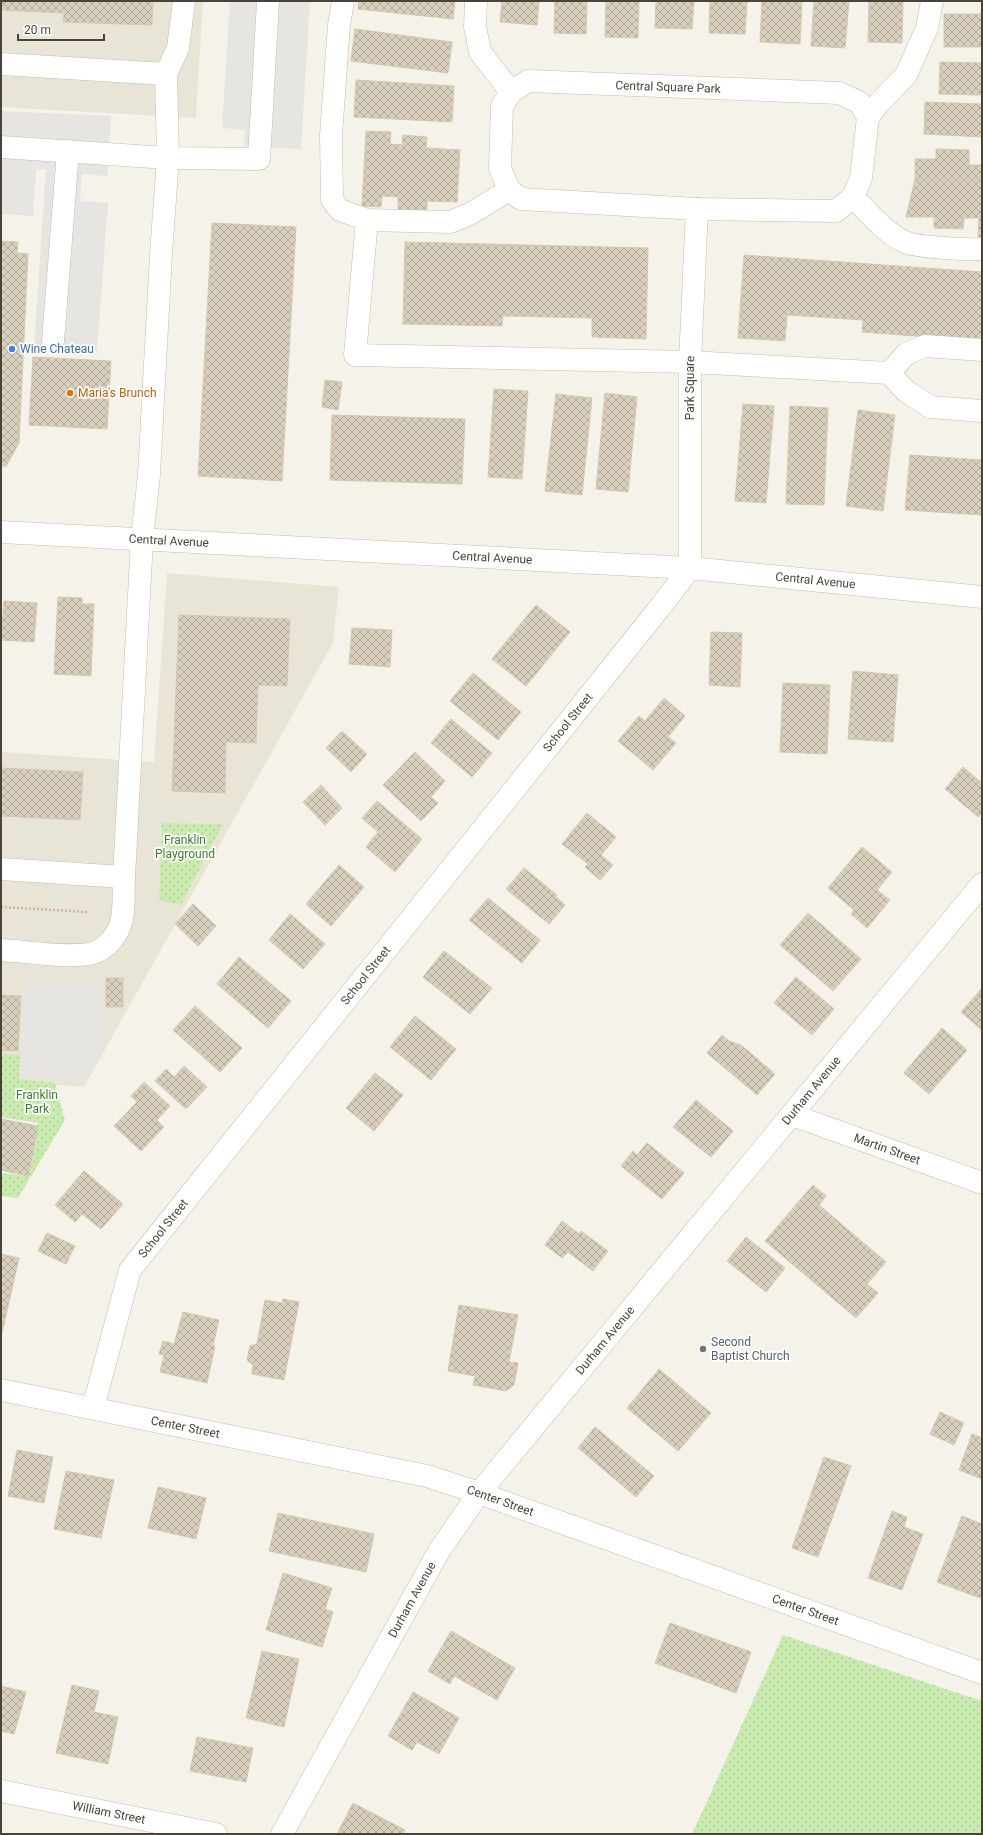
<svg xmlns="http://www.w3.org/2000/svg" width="983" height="1835" font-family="Roboto,sans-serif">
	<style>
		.residential { fill: #e9e5d6 }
		.park { fill: url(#park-dots) }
		.parking { fill: #e6e5e1 }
		.building { fill: url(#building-cross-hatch); stroke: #d3c9b0 }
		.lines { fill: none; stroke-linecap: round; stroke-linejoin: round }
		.minor-casing { stroke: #c1bcab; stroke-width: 23 }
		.path { stroke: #c4ba9b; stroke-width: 2.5; stroke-dasharray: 2 2; stroke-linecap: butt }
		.minor { stroke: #fff; stroke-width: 22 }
		.shop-dot { fill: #3f7fe0; stroke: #fff; stroke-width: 1.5 }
		.food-dot { fill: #e8710a; stroke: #fff; stroke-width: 1.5 }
		.worship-dot { fill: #6b7280; stroke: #fff; stroke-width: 1.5 }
		.labels { text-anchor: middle; stroke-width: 3.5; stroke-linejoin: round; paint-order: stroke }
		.street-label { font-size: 12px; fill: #494437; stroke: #fff }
		.shop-label { font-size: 12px; fill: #366cbe; stroke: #fff; text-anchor: start }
		.food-label { font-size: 12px; fill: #c56008; stroke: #fff; text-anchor: start }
		.park-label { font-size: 12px; fill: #3e7f25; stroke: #fff }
		.worship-label { font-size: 12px; fill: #5b616d; stroke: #fff; text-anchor: start }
	</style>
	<defs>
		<pattern id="park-dots" width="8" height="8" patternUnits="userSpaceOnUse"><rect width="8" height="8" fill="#caebaf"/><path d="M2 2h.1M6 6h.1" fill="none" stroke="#afcb97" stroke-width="1.8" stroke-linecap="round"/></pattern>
		<pattern id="building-cross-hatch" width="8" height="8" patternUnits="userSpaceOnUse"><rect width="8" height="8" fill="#d8d0bd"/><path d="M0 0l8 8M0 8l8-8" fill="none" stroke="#b1aa9a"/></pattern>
	</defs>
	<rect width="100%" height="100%" fill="#f5f3e9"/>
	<!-- residential -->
	<path class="residential" d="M1 1H203L196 118 1 107Z
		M167 573 339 587 333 643 84 1087 1 1080V752L154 762Z"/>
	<!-- park -->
	<path class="park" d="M162 823 223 824 181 905 159 900Z
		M1 1054 20 1055 19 1079 55 1083 65 1120 18 1198 1 1196V1173L27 1176 38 1123 1 1117Z
		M783 1635 982 1701V1834H692Z"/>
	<!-- parking -->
	<path class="parking" d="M230 1H310L301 149 244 146 245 130 222 128Z
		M1 111 111 116 107 176 82 174 80 201 108 203 97 351 34 347 46 169H36L33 216 1 214Z
		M25 982H103V1054L84 1081 19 1079Z"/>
	<!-- building -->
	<path class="building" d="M1 1H153L152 25 63 22 64 13 1 10Z
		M359 1H455L453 19 358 9Z
		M502 1H539L537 25 500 22Z
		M555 1H587L586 34 554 33Z
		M606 1H639L638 38 605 37Z
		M656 1H694L692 29 655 28Z
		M710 1H747L745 34 709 33Z
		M762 1H802L800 44 760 42Z
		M814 1H849L845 48 811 46Z
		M869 1H903L902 43 868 42Z
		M944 14H982V47H944Z
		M355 29 452 42 448 73 351 61Z
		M940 62 982 63V95L939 94Z
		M356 80 454 86 452 122 354 117Z
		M925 102 982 104V137L924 134Z
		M366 131 391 132 390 144 402 145 403 135 427 137 426 148 460 150 457 202 427 201V212L398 211V197L382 196 381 207 362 206Z
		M936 149 969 150V165H982V179H915V159H936Z
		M915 179H982V237H978L979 218H964L963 229 934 228V217H906Z
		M212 223 296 227 282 481 198 476Z
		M1 241 18 242 17 253 28 254 19 443 6 466H1Z
		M405 242 648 248 646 339 592 337V318L503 316 502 326 403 324Z
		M744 255 982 272V341L862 332 863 320 787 315 785 341 738 338Z
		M33 357 111 361 107 429 29 425Z
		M325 380 342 382 338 410 322 407Z
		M494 389 528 391 522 479 488 477Z
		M605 393 637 397 628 492 596 489Z
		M556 394 592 398 582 495 545 491Z
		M743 404 774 406 766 503 735 501Z
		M790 406 828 408 824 505 786 504Z
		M858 410 895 415 883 511 846 506Z
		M332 415 465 419 462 484 330 480Z
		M910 455 982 460V515L905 510Z
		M58 597 82 598V604H94L91 676 54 674Z
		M4 601 37 603 34 642 1 640Z
		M536 605 570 632 526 686 492 659Z
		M179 615 290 619 287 686 258 685 256 743 226 742 225 793 172 791Z
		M352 628 392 630 390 667 349 664Z
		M711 632 742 633 740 687 709 685Z
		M853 671 898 675 893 742 848 739Z
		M473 673 521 712 498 740 450 701Z
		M783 683 830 685 827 754 780 752Z
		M664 698 685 716 668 737 676 743 653 770 618 741 639 716 645 721Z
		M451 719 492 753 472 777 431 743Z
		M342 731 367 754 351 772 326 748Z
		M415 752 445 781 431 797 438 803 421 821 383 785Z
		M963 767 982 783V812L978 817 945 789Z
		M1 768 83 772 80 820 1 816Z
		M321 785 342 808 325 825 303 802Z
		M377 801 422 839 395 872 366 847 378 832 362 818Z
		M587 813 616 837 601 855 613 865 600 880 585 867 588 864 562 844Z
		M862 847 892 872 877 890 890 900 867 928 851 914 854 910 828 888Z
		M339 865 364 887 331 926 306 904Z
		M524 868 557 895 556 897 565 905 549 924 506 889Z
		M488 898 540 940 522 963 469 920Z
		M193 904 216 926 198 946 175 924Z
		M808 913 861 959 833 991 780 945Z
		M290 914 325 944 303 969 269 940Z
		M444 951 492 988 470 1014 423 977Z
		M239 957 291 1001 268 1028 217 984Z
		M796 977 834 1009 812 1035 774 1003Z
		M106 978H123V1007H106Z
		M982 988V1030L961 1012Z
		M1 995 21 996 18 1051 1 1050Z
		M195 1006 242 1048 220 1072 173 1030Z
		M415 1016 456 1049 431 1080 390 1047Z
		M942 1028 967 1050 929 1094 904 1073Z
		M722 1035 729 1041 741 1045 775 1074 757 1095 707 1053Z
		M184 1066 207 1087 186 1109 155 1081 166 1069 174 1077Z
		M375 1073 403 1095 374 1131 346 1108Z
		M144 1082 170 1106 157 1120 164 1127 141 1151 114 1126 137 1102 131 1096Z
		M696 1100 733 1131 711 1157 673 1127Z
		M1 1119 38 1126 28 1176 1 1170Z
		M647 1143 684 1173 662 1199 621 1166 633 1151 637 1155Z
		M84 1171 123 1204 101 1229 82 1214 75 1222 55 1205Z
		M813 1185 826 1196 819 1205 886 1262 867 1284 878 1293 856 1318 765 1241Z
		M562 1221 579 1234 581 1231 608 1251 593 1271 568 1252 562 1258 545 1245Z
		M47 1233 75 1246 66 1264 38 1251Z
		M746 1237 785 1268 766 1292 727 1261Z
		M1 1254 19 1258 2 1333H1Z
		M283 1299 299 1302 284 1380 252 1374 253 1365 247 1360 250 1346 257 1344 265 1300 282 1303Z
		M459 1305 518 1315 509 1362 518 1363 514 1385 506 1391 473 1385 475 1376 448 1371Z
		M183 1312 219 1320 213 1345 215 1346 207 1383 160 1372 164 1355 159 1354 163 1341 174 1344Z
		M659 1369 711 1413 678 1451 627 1408Z
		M940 1412 964 1423 954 1445 930 1434Z
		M595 1427 654 1476 636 1497 578 1448Z
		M972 1434 982 1438V1479L959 1470Z
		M17 1450 53 1457 44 1503 8 1496Z
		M824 1457 851 1466 818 1557 792 1548Z
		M66 1471 114 1480 101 1538 54 1529Z
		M158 1487 206 1498 196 1539 148 1528Z
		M892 1511 907 1517 904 1527 923 1534 902 1590 868 1578Z
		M278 1513 374 1534 366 1572 269 1551Z
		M962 1516 982 1524V1593L980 1598 937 1582Z
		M283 1573 332 1588 325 1609 333 1612 322 1647 266 1630Z
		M670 1623 751 1652 736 1693 655 1663Z
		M451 1631 515 1668 497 1700 454 1676 450 1684 428 1671Z
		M262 1651 299 1659 284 1727 246 1718Z
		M72 1685 99 1691 94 1712 118 1717 108 1764 56 1753Z
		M1 1686 26 1692 14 1734 1 1731Z
		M413 1692 459 1718 439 1754 417 1742 412 1750 388 1736Z
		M197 1737 253 1748 246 1782 190 1771Z
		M353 1803 405 1830 403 1834H341L338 1832Z"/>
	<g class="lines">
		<defs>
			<g id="minor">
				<path d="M343 1 339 25 331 135 332 200 340 210 367 220 450 222 470 214 509 190"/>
				<path d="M476 1 475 27 480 52 511 92"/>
				<path d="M1 64 166 74 178 48 184 1"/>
				<path d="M166 74 168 158 259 159 268 1"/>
				<path d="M528 81 839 93 859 102 868 117 861 178 853 197 836 211 697 209 521 199 509 190 500 168 502 106 511 92Z"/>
				<path d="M868 117 879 103 906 75 927 28 932 1"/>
				<path d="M1 147 168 158 161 254 149 475 142 539 124 877"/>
				<path d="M853 197C868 212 885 233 905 242 915 247 969 250 982 249"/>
				<path d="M367 220 355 355 690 362 889 373 906 391 930 407 982 411"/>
				<path d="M53 341 68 151"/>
				<path d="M889 373 906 354 925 346 982 350"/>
				<path id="s1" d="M1 532 690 568 982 597"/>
				<path id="s2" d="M690 568V362L697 209"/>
				<path d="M1 869 124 877C123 892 125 909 121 923 117 936 106 949 93 953 72 959 24 951 1 950"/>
				<path id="s3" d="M792 1115 982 1183"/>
				<path id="s4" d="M1 1390 427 1476 479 1493 982 1673"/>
				<path id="s5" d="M93 1408 130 1270 661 606 690 568"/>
				<path id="s6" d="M1 1791 216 1834"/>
				<path id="s7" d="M282 1834 439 1551 479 1493 982 884"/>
			</g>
		</defs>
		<!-- minor casing -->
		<use href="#minor" class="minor-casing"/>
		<!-- path -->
		<path class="path" d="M1 907 88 912"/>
		<!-- minor -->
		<use href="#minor" class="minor"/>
	</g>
	<!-- markers -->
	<circle class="shop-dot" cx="12" cy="349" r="4"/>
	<circle class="food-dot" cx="70" cy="393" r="4"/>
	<circle class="worship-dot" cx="703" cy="1349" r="4"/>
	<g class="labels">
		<!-- street labels -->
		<g class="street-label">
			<text transform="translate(668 87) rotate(2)" y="4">Central Square Park</text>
			<text dy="4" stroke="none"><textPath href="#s2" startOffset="180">Park Square</textPath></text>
			<text dy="4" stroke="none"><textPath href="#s1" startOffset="168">Central Avenue</textPath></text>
			<text dy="4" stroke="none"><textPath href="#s1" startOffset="492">Central Avenue</textPath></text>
			<text dy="4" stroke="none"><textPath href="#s1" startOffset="816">Central Avenue</textPath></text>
			<text dy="4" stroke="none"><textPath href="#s5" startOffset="844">School Street</textPath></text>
			<text dy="4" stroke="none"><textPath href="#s5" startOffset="520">School Street</textPath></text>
			<text dy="4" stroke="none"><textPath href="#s7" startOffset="916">Durham Avenue</textPath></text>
			<text dy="4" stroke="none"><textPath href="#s3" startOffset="101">Martin Street</textPath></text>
			<text dy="4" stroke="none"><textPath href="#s5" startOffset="196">School Street</textPath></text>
			<text dy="4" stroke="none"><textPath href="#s7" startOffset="592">Durham Avenue</textPath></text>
			<text dy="4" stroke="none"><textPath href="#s4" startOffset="188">Center Street</textPath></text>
			<text dy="4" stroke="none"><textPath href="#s4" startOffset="512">Center Street</textPath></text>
			<text dy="4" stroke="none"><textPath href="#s7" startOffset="268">Durham Avenue</textPath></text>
			<text dy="4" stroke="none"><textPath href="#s4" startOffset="836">Center Street</textPath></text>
			<text dy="4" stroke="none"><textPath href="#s6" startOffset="110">William Street</textPath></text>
		</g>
		<!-- shop labels -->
		<g class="shop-label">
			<text x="20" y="353">Wine Chateau</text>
		</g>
		<!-- food labels -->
		<g class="food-label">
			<text x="78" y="397">Maria's Brunch</text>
		</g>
		<!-- park labels -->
		<g class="park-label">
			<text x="185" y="844">Franklin<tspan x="185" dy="14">Playground</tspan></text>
			<text x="37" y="1099">Franklin<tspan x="37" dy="14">Park</tspan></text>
		</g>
		<!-- worship labels -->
		<g class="worship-label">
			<text x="711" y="1346">Second<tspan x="711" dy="14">Baptist Church</tspan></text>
		</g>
	</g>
	<!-- border -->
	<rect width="983" height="1835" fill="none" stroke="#494437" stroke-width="4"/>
	<!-- scale -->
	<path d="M18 34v6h86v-6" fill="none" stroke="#494437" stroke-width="2"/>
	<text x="24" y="34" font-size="12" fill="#494437" stroke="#ffffff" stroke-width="3" paint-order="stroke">20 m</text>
</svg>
